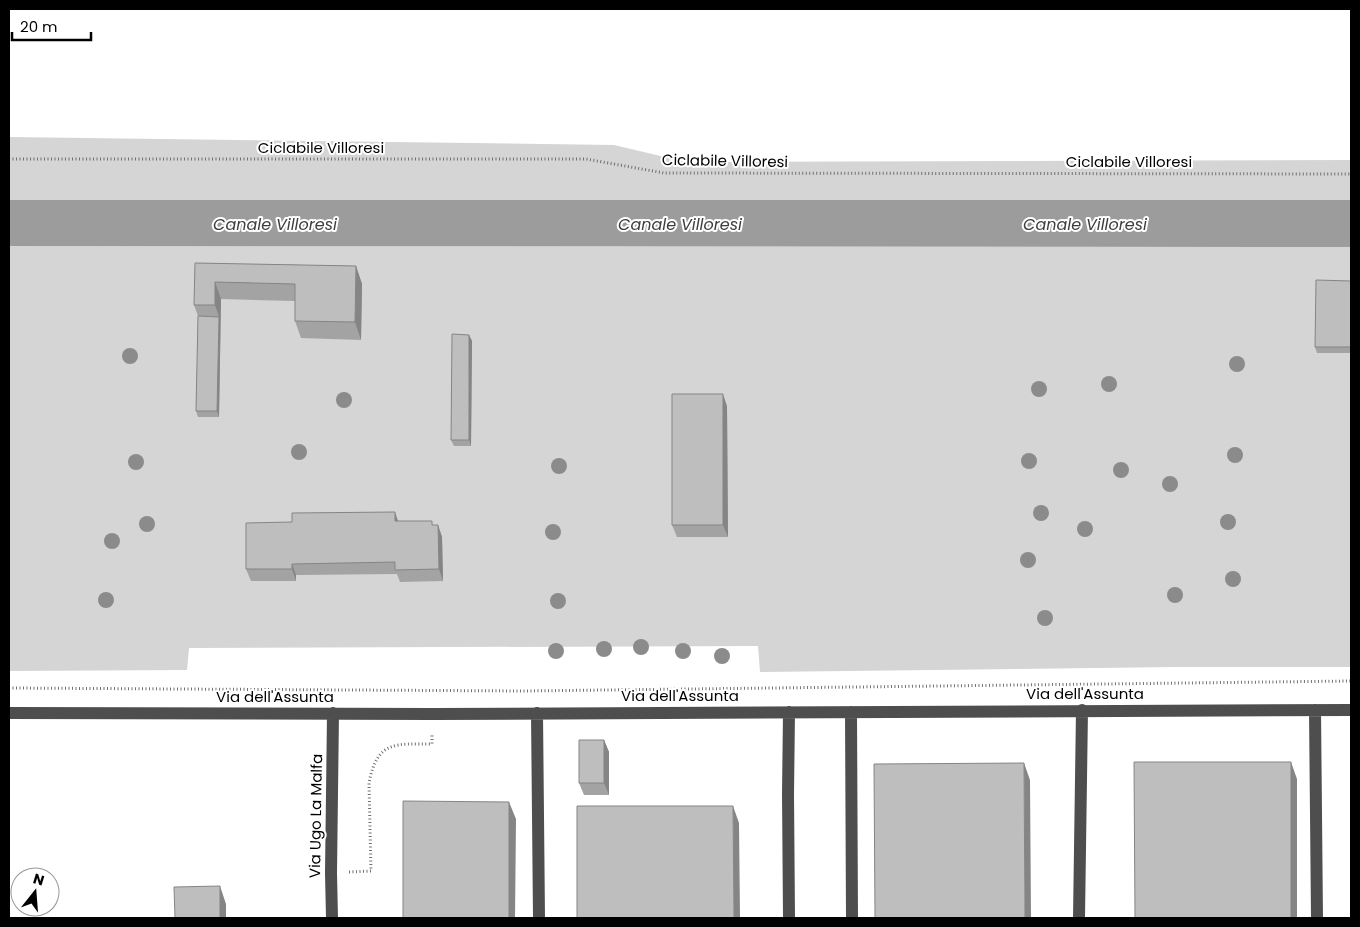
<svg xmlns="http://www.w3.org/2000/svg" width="1360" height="927" font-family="Poppins,sans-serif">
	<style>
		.green { fill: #d5d5d5 }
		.water { fill: #9c9c9c }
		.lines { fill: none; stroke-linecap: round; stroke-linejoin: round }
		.path { stroke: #707070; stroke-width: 3; stroke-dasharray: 1 2.5; stroke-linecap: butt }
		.minor { stroke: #4e4e4e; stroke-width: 12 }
		.tree { fill: #8b8b8b }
		.wall { fill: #a3a3a3 }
		.shaded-wall { fill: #858585 }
		.building { fill: #bebebe; stroke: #858585 }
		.labels { text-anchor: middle; stroke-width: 4; stroke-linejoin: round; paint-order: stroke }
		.street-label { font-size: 15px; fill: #000; stroke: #fff }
		.water-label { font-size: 16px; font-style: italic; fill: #3d3d3d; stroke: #fff }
	</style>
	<rect width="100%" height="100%" fill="#fff"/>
	<!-- green -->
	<path class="green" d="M9 137 614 145 686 162 1351 160V200H9Z
		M9 246 1351 247V667H1177L760 672 758 646 189 648 187 670 9 671Z"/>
	<!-- water -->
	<path class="water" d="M9 200H1351V247L9 246Z"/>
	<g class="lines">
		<!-- path -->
		<path class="path" d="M9 159H586L664 173 1351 174
			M9 688 524 691 1351 681
			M349 872 371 871 369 783C377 740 396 744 432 744V734"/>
		<!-- minor -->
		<path class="minor" d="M1315 710 1317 918
			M851 712 852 918
			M9 713 433 714 1351 710
			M537 713 539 918
			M332 918 331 873 333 713
			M789 918 788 794 789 712
			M1079 918 1082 710"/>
	</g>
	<!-- trees -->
	<g class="tree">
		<circle cx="130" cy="356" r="8"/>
		<circle cx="1237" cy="364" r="8"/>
		<circle cx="1109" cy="384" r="8"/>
		<circle cx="1039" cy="389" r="8"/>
		<circle cx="344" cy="400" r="8"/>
		<circle cx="299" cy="452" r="8"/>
		<circle cx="1235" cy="455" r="8"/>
		<circle cx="1029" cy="461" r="8"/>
		<circle cx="136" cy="462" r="8"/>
		<circle cx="559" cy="466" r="8"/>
		<circle cx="1121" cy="470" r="8"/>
		<circle cx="1170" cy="484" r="8"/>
		<circle cx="1041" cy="513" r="8"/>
		<circle cx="1228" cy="522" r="8"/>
		<circle cx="147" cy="524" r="8"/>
		<circle cx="1085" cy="529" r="8"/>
		<circle cx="553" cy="532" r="8"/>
		<circle cx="112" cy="541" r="8"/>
		<circle cx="1028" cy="560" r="8"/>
		<circle cx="1233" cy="579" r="8"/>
		<circle cx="1175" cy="595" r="8"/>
		<circle cx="106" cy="600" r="8"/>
		<circle cx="558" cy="601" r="8"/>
		<circle cx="1045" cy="618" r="8"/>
		<circle cx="641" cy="647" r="8"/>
		<circle cx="604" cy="649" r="8"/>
		<circle cx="556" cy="651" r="8"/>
		<circle cx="683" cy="651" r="8"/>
		<circle cx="722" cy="656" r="8"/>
	</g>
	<!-- wall -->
	<path class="wall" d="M195 263 356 266 362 284 361 340 301 338 295 321V301L221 299 219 417H198L196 411 198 316 194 305Z
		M1351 281V353H1317L1315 347Z
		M469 335 472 341 471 446H454L451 440Z
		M727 406 728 537H677L672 525Z
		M398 521 433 525H438L442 537 443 581 400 582 397 574 296 575V581H251L246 569Z
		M604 740 609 752V795H584L579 783Z"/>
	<!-- shaded-wall -->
	<path class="shaded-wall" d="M356 266 362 284 361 340 355 322Z
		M215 282 221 299 219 417 217 411 219 317 215 305Z
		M469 335 472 341 471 446 469 440Z
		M723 394 727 406 728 537 723 525Z
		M395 512 399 524 395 521Z
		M438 525 442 537 443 581 439 569Z
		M292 564 296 575V581L292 569Z
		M604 740 609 752V795L604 783Z
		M1291 762 1297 779V918H1291Z
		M1024 763 1030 780 1031 918H1025Z
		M509 802 516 819 515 918H509Z
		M733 806 739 823 740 918H734Z
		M220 886 226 904V918H220Z"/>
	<!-- building -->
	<path class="building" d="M195 263 356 266 355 322 295 321V284L215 282V305H194Z
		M1316 280 1351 281V347H1315Z
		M198 316 219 317 217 411H196Z
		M452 334 469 335V440H451Z
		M672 394H723V525H672Z
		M395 512V521H432V525H438L439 569 395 570V562L292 564V569H246V523L292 522V513Z
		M579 740H604V783H579Z
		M1134 762H1291V918H1135Z
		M1024 763 1025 918H875L874 764Z
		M403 801 509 802V918H403Z
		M577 806H733L734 918H577Z
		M220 886V918H175L174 887Z"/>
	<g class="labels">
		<!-- street labels -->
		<g class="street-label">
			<text x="321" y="153">Ciclabile Villoresi</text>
			<text transform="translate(725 161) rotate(1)" y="5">Ciclabile Villoresi</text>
			<text x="1129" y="167">Ciclabile Villoresi</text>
			<text x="1085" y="699">Via dell'Assunta</text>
			<text x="680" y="701">Via dell'Assunta</text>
			<text x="275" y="702">Via dell'Assunta</text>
			<text transform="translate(316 816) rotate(-89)" y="5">Via Ugo La Malfa</text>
		</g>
		<!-- water labels -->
		<g class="water-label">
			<text x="275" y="230">Canale Villoresi</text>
			<text x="680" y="230">Canale Villoresi</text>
			<text x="1085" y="230">Canale Villoresi</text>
		</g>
	</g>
	<!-- border -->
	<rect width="1360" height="927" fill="none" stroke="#000000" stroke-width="20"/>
	<!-- north arrow -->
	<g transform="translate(35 892) rotate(17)"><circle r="24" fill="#ffffff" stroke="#999999"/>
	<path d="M0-4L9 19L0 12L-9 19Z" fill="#000000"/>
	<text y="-8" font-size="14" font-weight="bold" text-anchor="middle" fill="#000000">N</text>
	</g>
	<!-- scale -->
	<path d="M12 32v8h79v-8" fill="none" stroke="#000000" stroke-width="2.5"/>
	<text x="20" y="32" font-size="15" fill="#000000" stroke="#ffffff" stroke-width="4" paint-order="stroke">20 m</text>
</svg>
